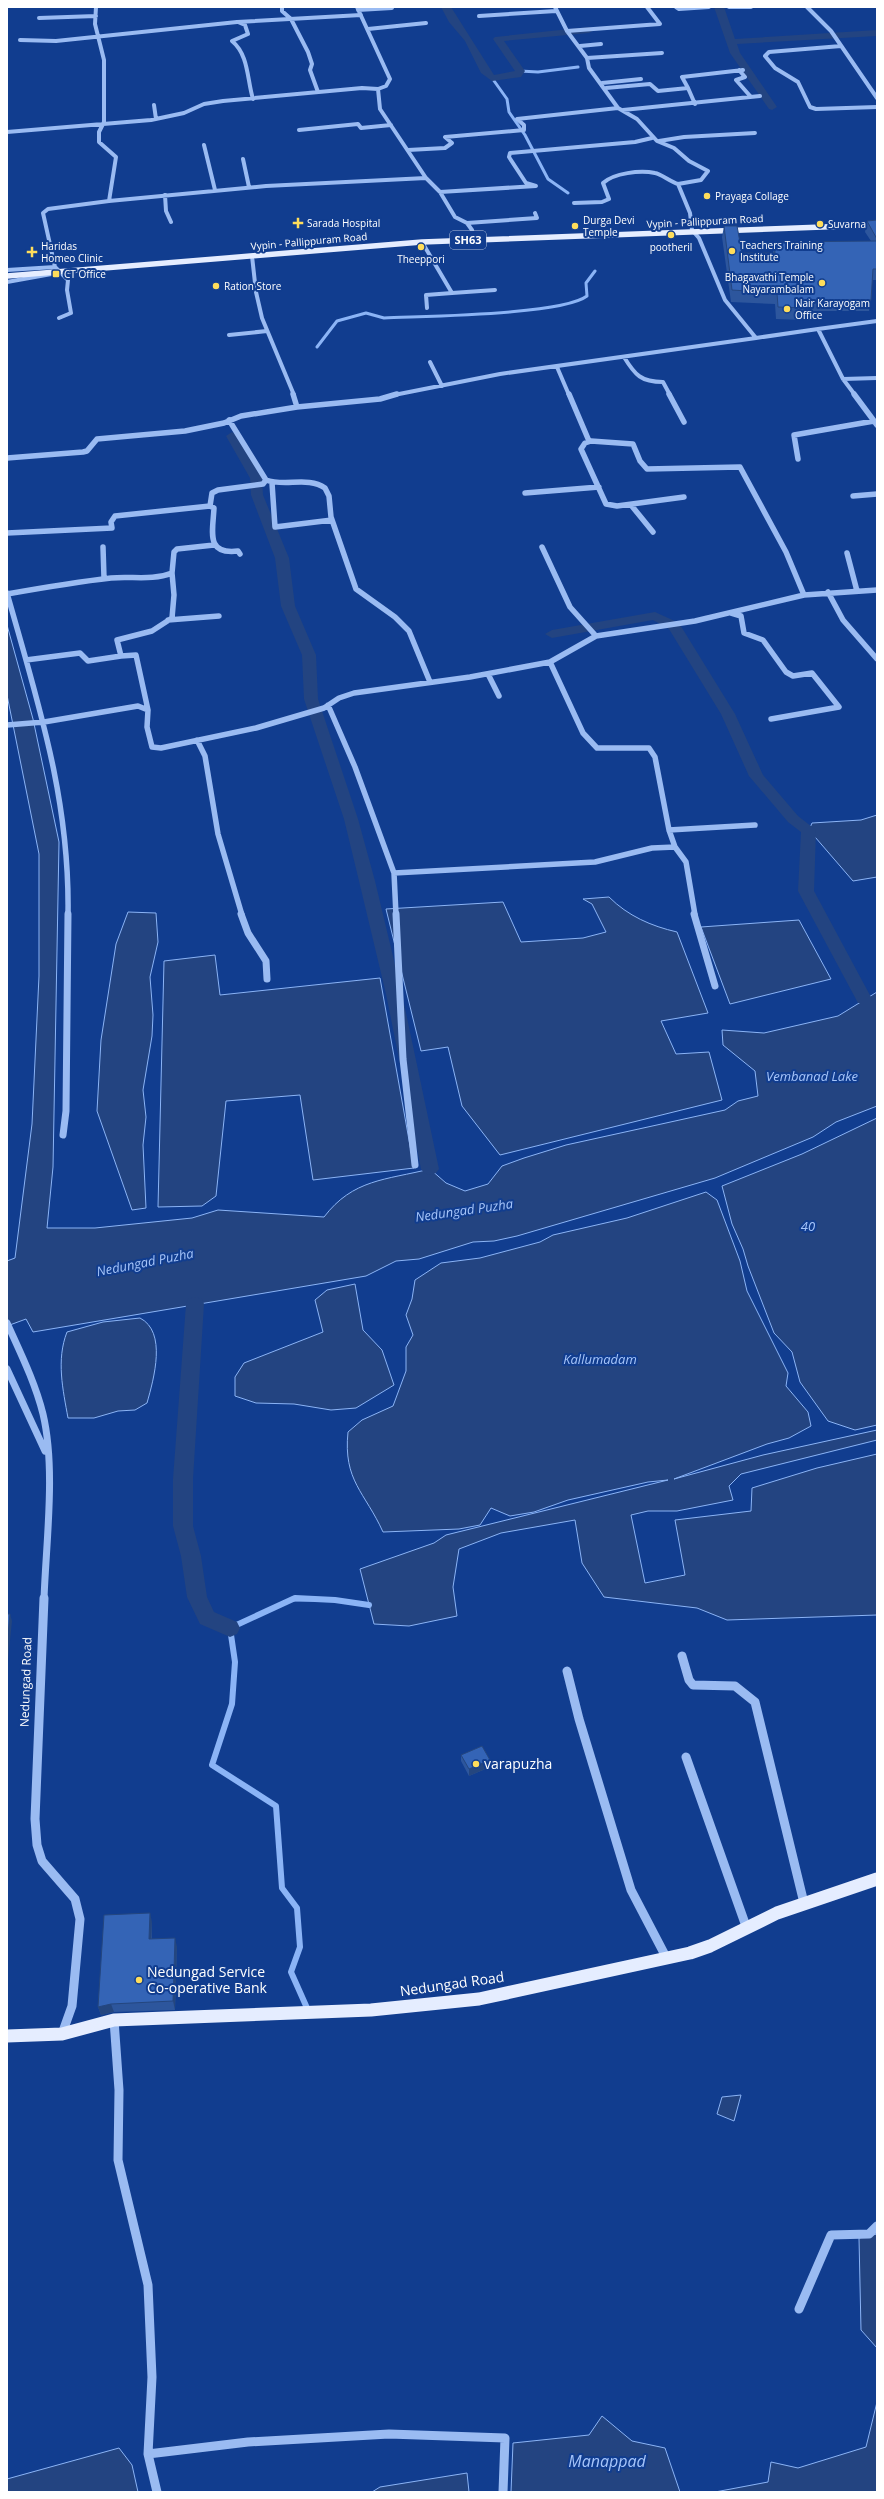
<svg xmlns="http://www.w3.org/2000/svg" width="884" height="2499" font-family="'Open Sans',sans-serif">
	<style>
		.water { fill: #234481; stroke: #8bb4f6 }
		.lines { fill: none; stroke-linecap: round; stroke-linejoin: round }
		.stream-far2 { stroke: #8bb4f6; stroke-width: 3 }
		.stream-far1 { stroke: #8bb4f6; stroke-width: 5 }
		.stream { stroke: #8bb4f6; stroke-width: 6 }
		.canal { fill: #234481; fill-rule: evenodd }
		.minor-far3 { stroke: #9abbf2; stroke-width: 4 }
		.minor-far2 { stroke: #9abbf2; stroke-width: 5.5 }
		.minor-far1 { stroke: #9abbf2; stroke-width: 7 }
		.minor { stroke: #9abbf2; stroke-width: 9 }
		.major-far1 { stroke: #e5edff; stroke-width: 5.5 }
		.major { stroke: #e5edff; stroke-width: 13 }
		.wall { fill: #2d569d }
		.shaded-wall { fill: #24467f }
		.building { fill: #3464b6; stroke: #24467f }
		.poi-dot { fill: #ffdd5b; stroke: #113d8f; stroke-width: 1.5 }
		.labels { text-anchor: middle; stroke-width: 4; stroke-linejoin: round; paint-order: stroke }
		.far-poi-label { font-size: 10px; fill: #fff; stroke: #113d8f; text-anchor: start }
		.far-street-label { font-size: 10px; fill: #fff; stroke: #113d8f }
		.shield { fill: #113d8f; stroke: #b8c5dd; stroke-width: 1 }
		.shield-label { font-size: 11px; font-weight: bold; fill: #fff }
		.street-label { font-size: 12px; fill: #fff; stroke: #113d8f }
		.water-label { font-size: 13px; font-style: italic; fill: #a6c5fa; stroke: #113d8f }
		.near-poi-label { font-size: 14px; fill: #fff; stroke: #113d8f; text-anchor: start }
		.near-street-label { font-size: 14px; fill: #fff; stroke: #113d8f }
		.near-water-label { font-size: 16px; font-style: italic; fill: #a6c5fa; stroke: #113d8f }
	</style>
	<rect width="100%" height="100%" fill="#113d8f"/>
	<!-- water -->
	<path class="water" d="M7 625 33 719 59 842 53 1167 47 1228H95L192 1218 218 1210 324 1217C353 1179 386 1180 430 1169L446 1183 465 1191 488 1184 502 1166 524 1158 566 1145 725 1110 738 1101 758 1096 755 1071 723 1045 722 1030 764 1033 838 1016 877 992V1106L836 1122 813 1137 715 1178 517 1236 494 1241 473 1242 419 1259 396 1261 366 1276 33 1332 26 1319 7 1326V1261L15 1258 32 1124 39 976V854L7 695Z
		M877 815V877L853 881 809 830 812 823 861 820Z
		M609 897C628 916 651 926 677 932L708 1013 661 1021 676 1054 709 1052 722 1100 500 1155 462 1106 448 1047 421 1051 386 909 503 902 521 942 583 938 606 932 592 904 583 899Z
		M128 912 156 913 158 942 150 977 153 1015 152 1036 143 1090 146 1117 143 1145 146 1208 132 1210 97 1111 101 1040 116 944Z
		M799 920 831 979 730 1004 701 927Z
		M215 955 220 995 380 978 414 1168 313 1180 300 1095 226 1101 216 1196 202 1206 158 1207 164 961Z
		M877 1118V1425L855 1430 828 1421 800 1382 792 1352 774 1333 748 1266 743 1249 732 1224 722 1186 802 1154Z
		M706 1192 717 1200 740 1261 747 1291 788 1373 786 1386 808 1412 811 1426 789 1438 767 1444 674 1479 763 1455 877 1430V1440L741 1474 729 1486 733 1500 677 1511H648L631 1515 645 1583 685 1575 675 1520 751 1511 752 1488 817 1468 877 1454V1615L727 1620 697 1608 604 1597 582 1563 575 1520 501 1533 459 1549 453 1587 457 1616 409 1626 374 1624 360 1569 434 1543 446 1535 668 1480 648 1482 568 1500 534 1512 510 1516 491 1508 480 1525 459 1529 383 1532C365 1492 343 1481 348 1432L362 1420 393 1406 406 1371V1347L413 1335 406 1315 412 1299 415 1280 441 1263 480 1258 540 1242 553 1235 627 1218Z
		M355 1284 363 1330 382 1350 394 1385 356 1408 331 1410 294 1404 256 1403 235 1396V1377L244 1363 323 1332 315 1300 327 1290Z
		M140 1318C167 1332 154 1378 147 1403L135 1410 118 1411 94 1418H68C63 1390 56 1360 67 1332L103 1322Z
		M741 2095 734 2121 717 2114 722 2097Z
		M877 2234V2348L861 2330 859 2238Z
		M877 2402V2492H715L768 2482 771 2462 798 2468 866 2447Z
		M602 2416 632 2441 665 2448 680 2492H511L513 2443 589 2435Z
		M119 2448 132 2465 138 2492H7V2479Z
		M467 2473 469 2492H372L380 2487Z"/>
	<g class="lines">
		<!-- stream-far2 -->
		<path class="stream-far2" d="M520 71 538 72 578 67
			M492 78 507 99 509 112 525 135 548 179 568 193
			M317 347 337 321 366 313 384 318C423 316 562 315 587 296L586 283 595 271"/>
		<!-- stream-far1 -->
		<path class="stream-far1" d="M293 1599H313"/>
		<!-- stream -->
		<path class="stream" d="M307 2008 291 1972 300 1947 297 1908 282 1888 276 1806 212 1765 232 1704 235 1662 230 1628 295 1598 335 1600 369 1605"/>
		<!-- canal -->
		<path class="canal" d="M441 7H451L494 75 515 71 493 39 495 37 589 27 594 30 589 33 504 41 525 71 521 77 492 81 481 73 465 41 449 22Z
			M714 7H724L735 39 877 30V36L737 44 740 53 777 107 772 110 769 109 730 53Z
			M232 432 238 436 262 478 263 495 289 558 295 606 316 655 318 699 358 819 375 881 402 994 439 1169 436 1173 430 1175 424 1173 421 1169 386 994 359 881 344 819 304 699 302 655 281 606 275 558 251 495 250 478 226 436Z
			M655 612 679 623 735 714 763 775 798 816 816 830 814 891 872 999 870 1003H858L798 891 801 832 788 822 749 776 721 714 669 629 653 620 552 638 545 634 552 630Z
			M195 1297 202 1299 204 1304 193 1479V1526L201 1556 207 1597 214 1612 237 1622 240 1628 237 1634 230 1637 200 1624 187 1597 181 1556 173 1526V1479L186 1304 188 1299Z"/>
		<!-- minor-far3 -->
		<path class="minor-far3" d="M282 7V11L291 19 308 52 312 64 310 70 318 92
			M357 7 390 79 386 86 378 89 380 109 426 178 440 192 455 217 467 223 472 230 474 239
			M555 7 567 31 587 58 589 68 618 108 637 119 657 141 674 148 689 161 708 171 701 180 678 184 690 213 692 230 699 238 725 300 756 338 818 329 843 379 855 395
			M676 7 679 9 709 7
			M729 7H751
			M807 7 831 31 877 98
			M358 10 392 8
			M479 16 556 11
			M39 18 96 16
			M238 22 245 25 248 34 232 41C249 55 247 80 253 99
			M368 29 426 23
			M567 31 660 24 647 7
			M20 40 56 41 237 22 361 15
			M580 46 601 44
			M841 46 769 52 765 56 775 68 798 82 810 107 816 109 877 107
			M587 58 662 53
			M739 70 745 77 736 80 751 97
			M602 83 641 79
			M606 88 650 84 658 91 688 88 682 77 743 70
			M688 88 695 104
			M154 105 156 119
			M623 110 760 96
			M299 130 358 124 361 128 391 125
			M7 132 151 120 184 113 204 104 223 101 362 88 378 89
			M659 141 684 137 755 133
			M204 145 215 190
			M408 150 445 148 452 143 445 137 524 130V125L517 119 618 108
			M243 159 249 187
			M440 192 536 186 526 183 509 157 510 153 635 142 652 138
			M165 195 166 211 171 222
			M109 201 266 186 426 178
			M574 203 602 202 609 199 603 183C614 173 640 170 655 173 661 174 671 182 678 184
			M467 223 537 218 535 213
			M422 242 452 293 495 290
			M252 256 256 292 262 318 294 395
			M7 270 55 267
			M7 282 57 273
			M427 308 426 295 452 293
			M59 318 71 313 67 290 68 280 55 267 43 213 48 209 109 201 116 157 99 142V132L104 122V60L95 24 96 7
			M818 329 877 321
			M229 335 267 331
			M624 357C635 375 641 382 663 382L670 395
			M430 362 442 386
			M557 367 569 395
			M843 379 877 378
			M394 395 500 374 756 338"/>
		<!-- minor-far2 -->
		<path class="minor-far2" d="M293 394 297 407
			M569 394 589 441
			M669 394 684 422
			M854 394 877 425
			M229 420 266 480C285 487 308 476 325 488L329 496 331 517 356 589 395 617 409 631 430 682
			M7 458 83 452 87 451 97 439 185 431 224 423 241 416 297 407 380 399 397 394
			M798 459 794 435 874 421
			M272 483 275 527 332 520
			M525 493 599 487
			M853 496 877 494
			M684 497 617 506 606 504 581 449 585 443 591 441 633 444 640 461 647 469 740 467 786 552 804 595
			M631 505 653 532
			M7 533 112 528 111 522 115 516 210 506
			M103 547 104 578
			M542 547 570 607 596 636
			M847 553 857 591
			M240 554 238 551C205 555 213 531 214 508L210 506 212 493 218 490 263 484 266 480
			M828 592 843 620 877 659
			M7 593C38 703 70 799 68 915
			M7 594C41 588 76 582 111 578 132 576 152 581 172 573L174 552 177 549 214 545
			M731 613 741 616 744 633 763 640 786 672 793 676 812 673 839 707 771 719
			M168 620 219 616
			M121 656 136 655 148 710
			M26 660 80 653 88 661 121 656 117 640 152 631 172 618 174 595 172 573
			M488 674 499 696
			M328 705 355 767 394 873 595 862 652 848 675 847 669 830 655 757 649 748H597L583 733 550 662
			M7 725 44 722 138 706 148 710 147 727 152 747 161 748 256 728 324 708 339 698 354 693 470 677 550 662 596 636 695 621 804 595 877 590
			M197 740 205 756 218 834 242 915
			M669 830 755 825
			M675 847 686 862 695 915
			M394 873 396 915"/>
		<!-- minor-far1 -->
		<path class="minor-far1" d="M241 914 248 933 266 961 267 979
			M396 914 403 1059 415 1165
			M694 914 715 986
			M63 1135 66 1111 68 914
			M7 1323C20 1352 35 1382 43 1414 56 1469 46 1542 44 1599
			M7 1369 45 1451"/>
		<!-- minor -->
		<path class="minor" d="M44 1598 35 1819 37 1845 42 1861 75 1899 80 1919 72 2006 62 2034
			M682 1656 689 1680 693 1685 735 1686 755 1702 804 1903
			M567 1671 579 1719 631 1890 666 1957
			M686 1757 747 1929
			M114 2020 119 2090 118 2160 148 2285 152 2377 148 2454 157 2492
			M799 2309 831 2235 869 2234 877 2226
			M148 2454 248 2442 389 2434 505 2438 503 2492"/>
		<!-- major-far1 -->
		<path class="major-far1" d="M7 276 422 242 877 225"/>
		<!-- major -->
		<path class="major" d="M7 2036 62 2034 114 2020 371 2010 479 1999 690 1953 710 1946 777 1913 877 1879"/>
	</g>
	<!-- wall -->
	<path class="wall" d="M877 220V280H872L871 300 869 311H806L805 320 776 319 775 304 731 302 722 237 724 226 742 253H773L774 242 871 241 865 232 867 221Z
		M461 1755 490 1767 469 1776 461 1761Z
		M152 1922V1939L177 1947 175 2010 114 2012 101 2015 98 2007Z"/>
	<!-- shaded-wall -->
	<path class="shaded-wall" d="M10 1614 12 1621 8 1660 7 1656V1645Z
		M490 1760V1767L469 1776V1769Z
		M150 1913 152 1922 151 1948 149 1939Z
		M175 1938 177 1947 175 2010 173 2001Z
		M111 2004 114 2012 101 2015 98 2007Z"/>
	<!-- building -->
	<path class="building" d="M877 220V239L867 221Z
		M724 226H737L742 253H775L774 242 877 241V269H873L871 300H806V308L778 307 777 293 732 290Z
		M7 1614H10L7 1645Z
		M482 1746 490 1760 469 1769 461 1755Z
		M150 1913 149 1939 175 1938 173 2001 111 2004 98 2007 104 1915Z"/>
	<!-- markers -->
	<g class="poi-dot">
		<circle cx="707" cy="196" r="4"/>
		<path d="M296 217h4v4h4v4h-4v4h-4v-4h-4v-4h4z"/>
		<circle cx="820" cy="224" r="4"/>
		<circle cx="575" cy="226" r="4"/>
		<circle cx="671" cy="235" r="4"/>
		<circle cx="421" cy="247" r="4"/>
		<circle cx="732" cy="251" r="4"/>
		<path d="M30 246h4v4h4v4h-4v4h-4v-4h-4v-4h4z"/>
		<rect x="52" y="270" width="8" height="8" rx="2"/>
		<circle cx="822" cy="283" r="4"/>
		<circle cx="216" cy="286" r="4"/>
		<circle cx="787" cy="309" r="4"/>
		<circle cx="476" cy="1764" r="4"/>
		<circle cx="139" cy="1980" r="4"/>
	</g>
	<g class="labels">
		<!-- far-poi labels -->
		<g class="far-poi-label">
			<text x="715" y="200">Prayaga Collage</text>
			<text x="583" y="224">Durga Devi<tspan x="583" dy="12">Temple</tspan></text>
			<text x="307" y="227">Sarada Hospital</text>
			<text x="828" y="228">Suvarna</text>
			<text x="740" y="249">Teachers Training<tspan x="740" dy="12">Institute</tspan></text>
			<text x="41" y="250">Haridas<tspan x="41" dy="12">Homeo Clinic</tspan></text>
			<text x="671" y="251" text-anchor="middle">pootheril</text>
			<text x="421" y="263" text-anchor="middle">Theeppori</text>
			<text x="64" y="278">CT Office</text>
			<text x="814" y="281" text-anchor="end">Bhagavathi Temple<tspan x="814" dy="12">Nayarambalam</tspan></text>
			<text x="224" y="290">Ration Store</text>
			<text x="795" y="307">Nair Karayogam<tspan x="795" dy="12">Office</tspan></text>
		</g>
		<!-- far-street labels -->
		<g class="far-street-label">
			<text transform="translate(705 221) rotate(-3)" y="4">Vypin - Pallippuram Road</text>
			<text transform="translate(309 241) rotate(-5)" y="4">Vypin - Pallippuram Road</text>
		</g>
		<!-- shield labels -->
		<rect class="shield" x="450" y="231" width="36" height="18" rx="3"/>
		<g class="shield-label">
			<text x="468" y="244">SH63</text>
		</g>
		<!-- street labels -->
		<g class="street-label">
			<text transform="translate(26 1682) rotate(-88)" y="4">Nedungad Road</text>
		</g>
		<!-- water labels -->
		<g class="water-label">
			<text x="812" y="1081">Vembanad Lake</text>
			<text transform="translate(464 1210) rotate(-8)" y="5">Nedungad Puzha</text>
			<text x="808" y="1231">40</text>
			<text transform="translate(145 1262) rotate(-11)" y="5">Nedungad Puzha</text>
			<text x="600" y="1364">Kallumadam</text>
		</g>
		<!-- near-poi labels -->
		<g class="near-poi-label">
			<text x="484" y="1769">varapuzha</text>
			<text x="147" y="1977">Nedungad Service<tspan x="147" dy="16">Co-operative Bank</tspan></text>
		</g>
		<!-- near-street labels -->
		<g class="near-street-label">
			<text transform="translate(452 1984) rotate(-8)" y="5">Nedungad Road</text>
		</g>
		<!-- near-water labels -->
		<g class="near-water-label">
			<text x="607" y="2467">Manappad</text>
		</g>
	</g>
	<!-- border -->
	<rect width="884" height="2499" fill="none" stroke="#ffffff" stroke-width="16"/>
</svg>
